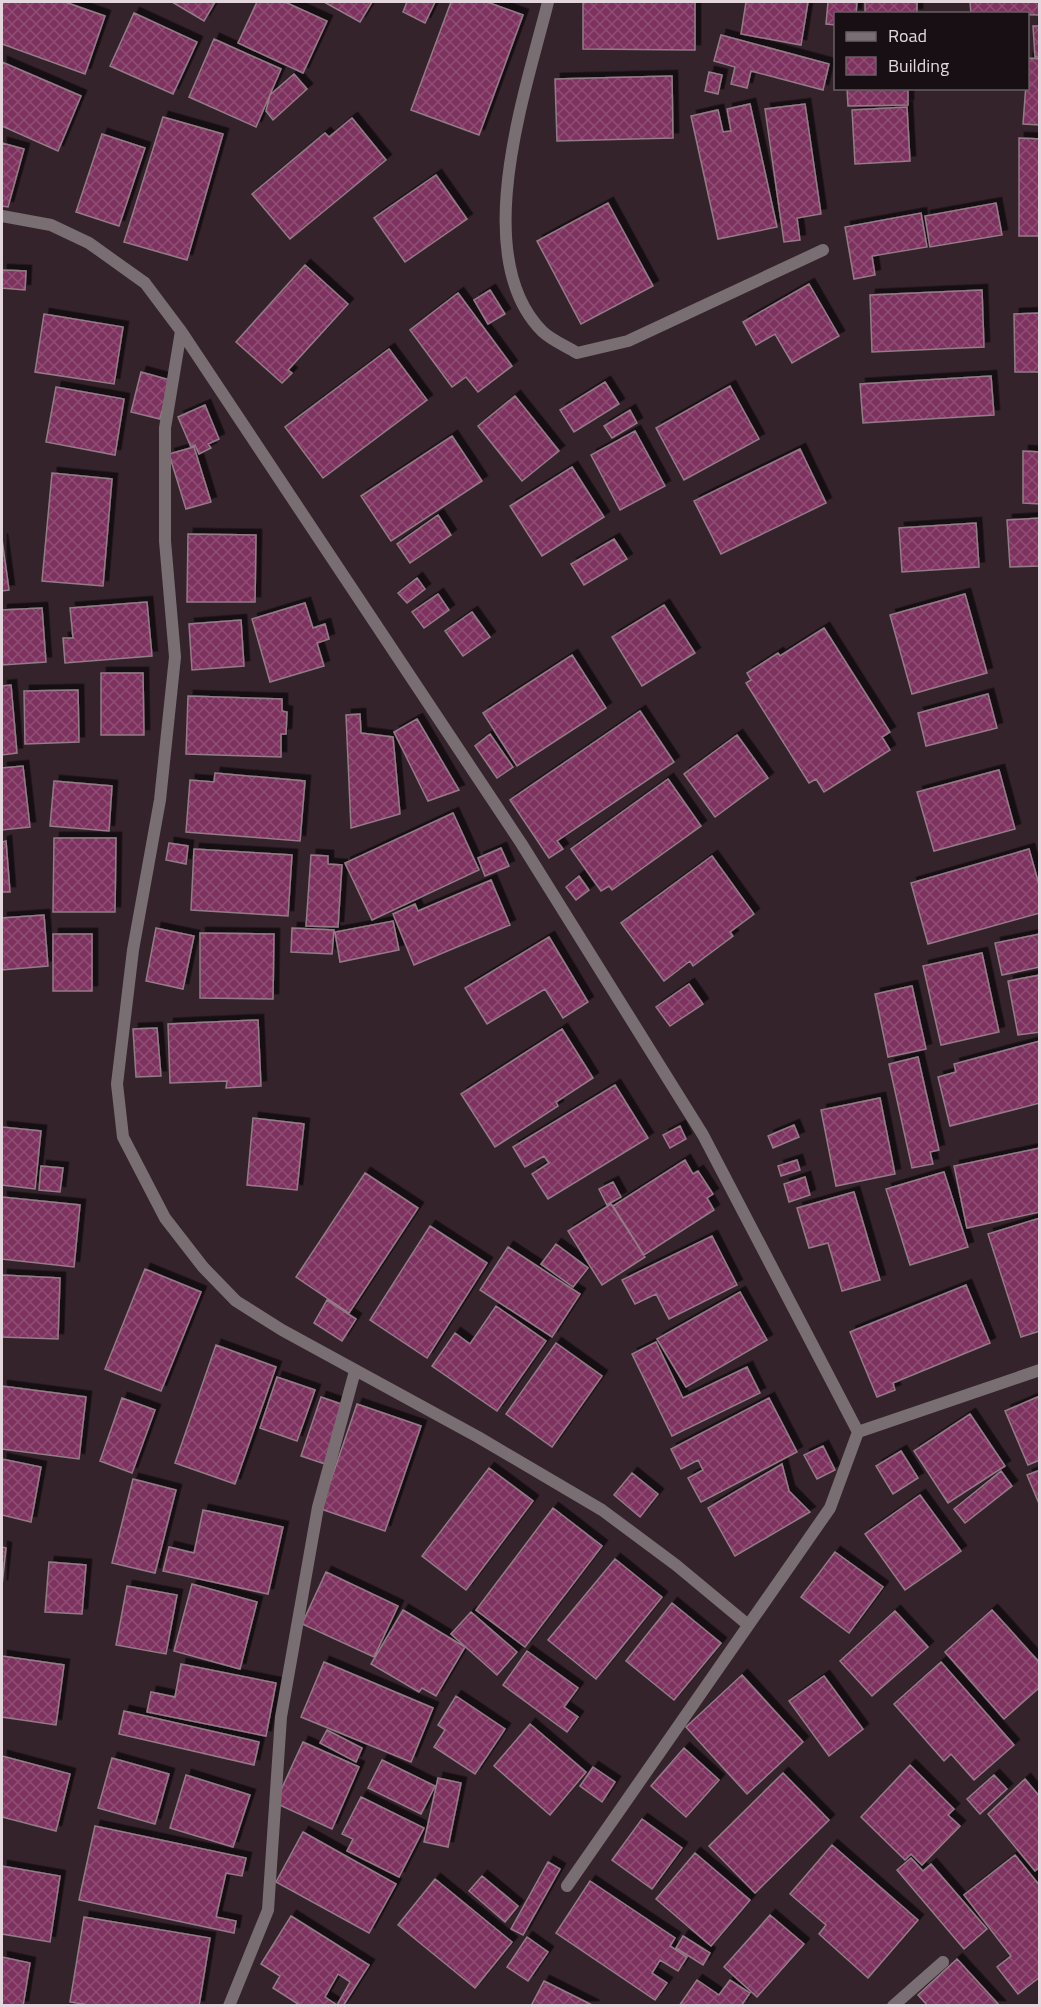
<svg xmlns="http://www.w3.org/2000/svg" width="1041" height="2007" font-family="'Titillium Web',sans-serif">
	<style>
		.building { fill: url(#building-cross-hatch); stroke: #937c87; stroke-width: 1.5; fill-rule: evenodd; filter: url(#shadow) }
		.lines { fill: none; stroke-linecap: round; stroke-linejoin: round }
		.minor { stroke: #796f73; stroke-width: 12 }
	</style>
	<defs>
		<pattern id="building-cross-hatch" width="8" height="8" patternUnits="userSpaceOnUse" patternTransform="scale(1.5)"><rect width="8" height="8" fill="#7e325e"/><path d="M0 0l8 8M0 8l8-8" fill="none" stroke="#904f75"/></pattern>
		<filter id="shadow"><feDropShadow dx="5.5" dy="-5.5" stdDeviation="0" flood-color="#0009"/></filter>
	</defs>
	<rect width="100%" height="100%" fill="#35232c"/>
	<!-- building -->
	<path class="building" d="M2 2H65L105 16 85 74 2 44Z
		M172 2H215L204 21Z
		M257 2H285L327 21 303 73 238 43Z
		M324 2H372L360 22Z
		M407 2H435L425 23 403 12Z
		M451 2H487L523 15 479 135 411 110Z
		M583 2H695V50L583 49Z
		M746 2H808L801 45 741 34Z
		M828 2H857L856 14H836V25L826 24Z
		M865 2H917V14H865Z
		M970 2H1040V15L971 14Z
		M134 13 197 42 173 94 110 66Z
		M1033 26H1040V57H1035Z
		M721 35 829 64 823 90 751 71 747 88 731 84 735 67 714 61Z
		M214 39 281 69 256 127 189 97Z
		M1028 58 1040 59V125L1023 124Z
		M2 62 81 96 58 151 2 126Z
		M709 72 722 75 718 94 705 91Z
		M294 74 307 89 273 120 266 111 270 95Z
		M672 76 673 138 557 141 555 79Z
		M847 88H908V105L848 106Z
		M750 104 777 227 718 239 691 116 718 110 723 132 731 131 727 109Z
		M805 104 821 214 797 218 800 240 784 242 765 109Z
		M907 107 910 161 855 164 852 110Z
		M163 117 223 134 187 260 124 242Z
		M352 118 386 160 290 239 252 194 325 133 329 137Z
		M102 134 145 148 119 226 76 212Z
		M1019 138 1040 139V236H1019Z
		M2 143 24 149 8 207 2 206Z
		M436 175 467 219 405 262 374 218Z
		M608 203 653 286 581 324 537 241Z
		M996 203 1002 235 930 247 925 216Z
		M921 213 927 247 872 256 875 275 854 279 845 227Z
		M305 265 348 304 288 370 292 373 282 383 236 342Z
		M2 270 26 271 25 290 2 288Z
		M809 284 839 336 792 363 775 334 756 345 743 322Z
		M490 290 505 314 488 324 474 300Z
		M982 290 984 347 872 352 870 295Z
		M458 293 512 366 478 392 466 377 452 387 410 330Z
		M1040 313V372H1015L1014 314Z
		M44 314 123 327 114 384 35 372Z
		M389 349 427 400 323 478 285 427Z
		M141 372 170 380 160 419 131 412Z
		M991 376 994 415 863 423 860 384Z
		M605 382 619 404 574 432 560 410Z
		M730 386 759 439 684 480 656 428Z
		M56 387 124 399 115 455 46 442Z
		M515 396 559 451 522 481 478 426Z
		M205 405 219 439 208 444 211 448 199 454 195 445 191 447 178 417Z
		M630 410 637 423 612 438 604 426Z
		M635 431 665 486 620 510 591 455Z
		M452 436 482 481 391 541 361 496Z
		M194 447 211 502 186 509 169 454Z
		M800 449 826 503 721 554 694 501Z
		M1023 451 1040 452V504L1023 503Z
		M572 467 604 517 542 556 510 506Z
		M52 473 112 479 103 586 42 581Z
		M438 515 451 535 410 563 397 544Z
		M1040 518V566L1010 567 1007 520Z
		M976 523 979 567 902 572 899 528Z
		M188 534 256 535 255 602H187Z
		M2 539 9 590 2 591Z
		M614 539 627 559 584 585 571 564Z
		M417 578 425 589 407 603 398 593Z
		M438 594 449 610 424 628 412 612Z
		M965 594 987 673 912 694 890 615Z
		M147 602 152 656 65 663 63 638H73L70 608Z
		M305 603 313 628 325 624 329 639 317 643 324 666 270 682 252 619Z
		M664 605 695 653 642 686 612 637Z
		M42 608 46 662 2 665V610Z
		M472 612 490 637 463 656 445 631Z
		M241 620 244 666 192 670 189 624Z
		M824 628 890 732 882 737 890 750 824 792 816 779 809 783 746 683 751 680 747 673 778 653 780 656Z
		M572 655 606 708 517 766 483 713Z
		M101 673H143L144 735H101Z
		M11 685 17 753 2 755V686Z
		M78 690 79 742 25 744 24 691Z
		M988 694 997 728 926 746 918 713Z
		M188 696 282 699V711L287 712 286 734H281V757L186 754Z
		M640 711 674 762 557 841 563 849 549 858 510 800Z
		M360 714 361 733 393 737 400 814 351 828 346 715Z
		M417 719 459 790 428 801 394 732Z
		M490 734 513 767 497 778 475 746Z
		M737 735 768 778 715 817 684 774Z
		M23 766 30 827 2 830V768Z
		M999 770 1015 829 934 851 917 792Z
		M215 773 305 781 300 841 186 832 190 780 214 782Z
		M668 779 701 826 612 890 609 886 601 891 571 849Z
		M54 781 112 786 109 831 50 826Z
		M453 813 479 870 372 920 345 863Z
		M54 838H116L115 912H53Z
		M6 841 10 892H2V842Z
		M169 843 188 846 186 864 166 860Z
		M501 848 509 866 485 876 478 858Z
		M194 849 292 855 288 916 191 910Z
		M1029 849 1040 888V913L928 944 911 883Z
		M311 855 328 856V864L342 865 338 927 306 926Z
		M712 856 754 914 730 932 733 936 693 966 690 961 664 981 621 923Z
		M579 876 589 890 576 900 566 887Z
		M491 880 510 925 414 965 393 914 415 904 418 911Z
		M44 915 48 966 2 970V918Z
		M393 921 399 950 340 962 335 932Z
		M156 928 194 936 183 989 146 981Z
		M292 928 334 930 332 954 291 952Z
		M200 933 274 934 273 999 200 998Z
		M53 934H92V991H53Z
		M1040 934V967L1002 975 995 943Z
		M549 937 588 1002 563 1018 545 989 487 1024 465 988Z
		M982 953 999 1032 941 1045 923 966Z
		M1040 975V1032L1018 1035 1008 981Z
		M689 984 703 1004 670 1026 656 1007Z
		M912 986 926 1049 888 1057 875 994Z
		M258 1020 261 1086 226 1088 227 1081 170 1083 168 1024Z
		M157 1028 161 1076 136 1077 133 1029Z
		M562 1029 593 1078 556 1102 558 1106 495 1147 461 1094Z
		M1040 1041V1103L950 1126 938 1077 956 1072 954 1064Z
		M918 1057 939 1150 930 1152 933 1164 912 1168 889 1064Z
		M615 1085 648 1138 548 1199 532 1174 549 1163 544 1156 525 1167 513 1147Z
		M880 1098 895 1174 836 1186 821 1110Z
		M253 1118 304 1124 297 1190 247 1185Z
		M794 1125 799 1137 773 1148 768 1136Z
		M680 1126 686 1139 670 1148 663 1135Z
		M2 1127 41 1131 35 1189 2 1185Z
		M1040 1148V1212L967 1228 954 1166Z
		M685 1160 693 1174 698 1171 713 1194 707 1198 714 1210 644 1255 613 1206Z
		M797 1160 800 1170 781 1176 778 1166Z
		M41 1166 63 1168 60 1192 39 1190Z
		M944 1172 968 1247 910 1265 886 1189Z
		M365 1173 418 1208 349 1313 296 1277Z
		M805 1177 810 1195 789 1202 784 1184Z
		M613 1182 621 1197 607 1205 599 1189Z
		M854 1192 880 1280 842 1291 828 1243 809 1248 797 1208Z
		M2 1197 80 1205 74 1267 2 1259Z
		M611 1204 645 1257 602 1285 568 1231Z
		M1040 1218V1331L1021 1337 988 1234Z
		M430 1226 487 1263 427 1358 370 1320Z
		M712 1236 737 1285 669 1319 656 1294 635 1304 622 1280Z
		M556 1244 588 1268 573 1287 541 1264Z
		M508 1247 580 1294 552 1337 480 1290Z
		M145 1269 201 1292 161 1391 105 1369Z
		M2 1275 60 1278 58 1339 2 1337Z
		M966 1285 990 1343 893 1383 895 1390 877 1397 850 1332Z
		M740 1292 767 1340 686 1387 657 1339Z
		M327 1300 356 1319 342 1341 314 1323Z
		M496 1306 546 1341 497 1411 432 1366 455 1333 470 1344Z
		M656 1342 683 1398 747 1367 760 1393 672 1436 632 1354Z
		M556 1343 602 1376 552 1447 506 1414Z
		M216 1345 276 1367 235 1484 175 1463Z
		M277 1377 315 1390 297 1441 260 1428Z
		M2 1386 86 1397 79 1459 2 1449Z
		M1040 1396V1460L1028 1465 1005 1411Z
		M321 1397 344 1405 325 1464 301 1456Z
		M122 1398 155 1410 132 1473 100 1461Z
		M769 1398 797 1452 701 1502 688 1478 703 1470 698 1460 681 1469 671 1449Z
		M357 1404 421 1426 385 1531 321 1509Z
		M970 1414 1005 1466 948 1503 914 1451Z
		M823 1446 835 1470 817 1479 804 1455Z
		M901 1451 918 1478 893 1494 876 1466Z
		M2 1459 41 1467 31 1522 2 1515Z
		M782 1464 789 1491 810 1512 735 1556 708 1508Z
		M489 1468 533 1501 466 1590 422 1556Z
		M1040 1470V1506L1027 1475Z
		M1001 1471 1012 1486 965 1523 954 1509Z
		M632 1473 658 1494 640 1517 614 1495Z
		M133 1479 176 1490 155 1573 112 1563Z
		M920 1495 961 1551 905 1590 865 1534Z
		M553 1508 602 1546 525 1647 476 1610Z
		M203 1510 283 1527 268 1594 163 1571 169 1547 194 1553Z
		M2 1547 6 1548 2 1586Z
		M835 1552 883 1587 849 1633 801 1597Z
		M615 1559 662 1597 596 1679 548 1640Z
		M49 1562 86 1565 82 1614 45 1612Z
		M326 1572 398 1606 374 1657 302 1624Z
		M192 1584 257 1602 240 1669 174 1651Z
		M127 1586 177 1595 166 1654 116 1645Z
		M672 1603 721 1643 674 1700 626 1661Z
		M403 1610 465 1647 436 1696 422 1688 419 1692 371 1664Z
		M992 1610 1040 1663V1687L1004 1719 945 1652Z
		M895 1611 928 1647 872 1696 840 1661Z
		M471 1612 517 1652 497 1675 451 1634Z
		M527 1651 578 1688 564 1707 578 1717 567 1732 503 1685Z
		M2 1656 64 1665 56 1725 2 1717Z
		M324 1662 433 1708 411 1762 301 1717Z
		M941 1662 1014 1745 974 1780 951 1754 944 1761 894 1704Z
		M181 1664 276 1683 266 1736 147 1712 151 1692 175 1697Z
		M742 1675 803 1742 747 1794 686 1727Z
		M824 1676 863 1729 829 1756 789 1701Z
		M456 1696 505 1729 475 1774 434 1747 445 1730 438 1725Z
		M124 1711 259 1742 254 1765 119 1734Z
		M530 1724 586 1772 550 1815 494 1766Z
		M327 1730 362 1748 356 1762 320 1743Z
		M303 1742 359 1767 332 1829 275 1803Z
		M684 1748 719 1780 686 1817 651 1786Z
		M2 1756 70 1774 56 1831 2 1817Z
		M112 1758 169 1774 155 1824 98 1808Z
		M382 1760 435 1786 421 1814 368 1788Z
		M910 1765 954 1809 948 1815 960 1826 922 1865 911 1854 905 1860 861 1817Z
		M593 1767 615 1782 602 1802 580 1786Z
		M783 1773 829 1820 755 1893 709 1846Z
		M186 1775 250 1795 233 1847 170 1828Z
		M994 1775 1007 1789 980 1814 967 1799Z
		M438 1778 461 1783 448 1847 424 1842Z
		M1025 1779 1040 1797V1867L1035 1871 988 1814Z
		M361 1797 424 1828 399 1877 347 1851 353 1839 342 1834Z
		M642 1819 682 1848 652 1889 612 1860Z
		M95 1826 246 1858 242 1876 226 1873 216 1917 236 1921 234 1933 79 1900Z
		M303 1832 396 1884 369 1933 276 1882Z
		M832 1845 918 1920 868 1978 819 1934 826 1925 790 1894Z
		M695 1853 750 1900 711 1946 656 1899Z
		M1015 1855 1040 1886V1977L1018 1994 997 1967 1011 1956 964 1895Z
		M911 1858 923 1871 931 1864 987 1929 964 1949 897 1870Z
		M548 1862 560 1869 523 1935 511 1929Z
		M2 1866 60 1876 50 1942 2 1934Z
		M482 1876 518 1906 505 1922 469 1891Z
		M435 1879 512 1942 475 1988 398 1925Z
		M590 1881 675 1938 670 1946 687 1957 678 1971 660 1960 652 1973 667 1983 655 2000 556 1933Z
		M770 1915 804 1944 757 1997 724 1967Z
		M291 1916 369 1965 343 2006H301L273 1988 280 1976 261 1964ZM338 1974 350 1982 337 2005 325 1997Z
		M84 1917 210 1938 199 2006H94L70 2002Z
		M683 1936 710 1953 703 1965 676 1948Z
		M527 1937 548 1952 528 1981 507 1967Z
		M2 1957 30 1963 23 2006H2Z
		M957 1959 1000 2006H928L918 1995Z
		M697 1980 719 1995 730 1980 750 1993 741 2006H679Z
		M544 1981 594 2006H531Z"/>
	<g class="lines">
		<!-- minor -->
		<path class="minor" d="M548 2C526 90 468 256 542 331 551 340 566 346 577 353L628 341 823 250
			M2 216 51 225 89 243 145 283 181 331 521 843 703 1135 858 1432
			M181 331 165 428V541L175 657 160 800 133 950 117 1084 123 1137 165 1218 203 1267 236 1301 282 1330 478 1437 602 1510 676 1565 747 1624
			M567 1886 830 1508 858 1432 1040 1370
			M229 2006 268 1910 281 1717 318 1507 355 1371
			M893 2006 943 1962"/>
	</g>
	<!-- border -->
	<rect width="1041" height="2007" fill="none" stroke="#e3d7dd" stroke-width="6"/>
	<!-- legend -->
	<rect x="834" y="12" width="195" height="78" fill="#170f13" stroke="#695f64" stroke-width="1.5"/>
	<rect x="846" y="32" width="30" height="9" fill="#796f73" stroke="#695f64" stroke-width="1.5"/>
	<text x="888" y="42" font-size="18" fill="#e3d7dd">Road</text>
	<rect x="846" y="57" width="30" height="18" fill="url(#building-cross-hatch)" stroke="#695f64" stroke-width="1.5"/>
	<text x="888" y="72" font-size="18" fill="#e3d7dd">Building</text>
</svg>
